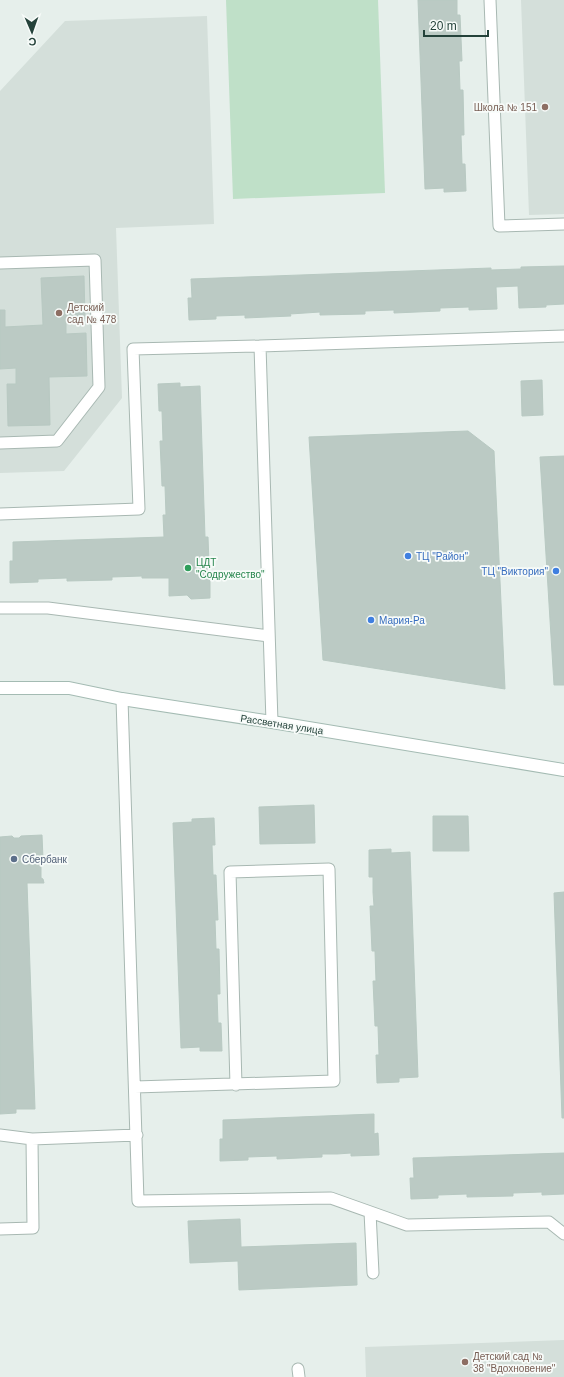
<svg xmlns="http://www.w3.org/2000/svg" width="564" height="1377" font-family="Arial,sans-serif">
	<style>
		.built { fill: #d4dfda }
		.green { fill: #bfe0c8 }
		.building { fill: #bbcac4; stroke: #b8c9c2 }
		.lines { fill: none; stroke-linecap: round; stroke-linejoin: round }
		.lane-casing { stroke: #a8b8b2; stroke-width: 13 }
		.secondary-casing { stroke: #a4bbb3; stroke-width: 14 }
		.lane { stroke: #fff; stroke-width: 11 }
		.secondary { stroke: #fff; stroke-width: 12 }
		.education-dot { fill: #8d6e63; stroke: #f7fbf9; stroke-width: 1.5 }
		.shop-dot { fill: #3f7fe0; stroke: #f7fbf9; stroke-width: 1.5 }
		.leisure-dot { fill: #2e9e5b; stroke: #f7fbf9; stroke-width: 1.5 }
		.service-dot { fill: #5c6f8a; stroke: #f7fbf9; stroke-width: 1.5 }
		.labels { text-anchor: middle; stroke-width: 3.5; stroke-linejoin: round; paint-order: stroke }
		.education-label { font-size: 10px; fill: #785e54; stroke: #f7fbf9; text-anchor: start }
		.shop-label { font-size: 10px; fill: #366cbe; stroke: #f7fbf9; text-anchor: start }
		.leisure-label { font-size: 10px; fill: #27864d; stroke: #f7fbf9; text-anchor: start }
		.street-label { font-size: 10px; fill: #24423a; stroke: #f7fbf9 }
		.service-label { font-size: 10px; fill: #4e5e75; stroke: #f7fbf9; text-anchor: start }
	</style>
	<rect width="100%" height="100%" fill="#e6efeb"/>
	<!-- built -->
	<path class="built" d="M521 0H564V214L529 215Z
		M207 16 214 224 116 228 122 398 64 471 0 473V91L65 21Z
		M564 1340V1377H366L365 1347Z"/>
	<!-- green -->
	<path class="green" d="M226 0H378L385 193 233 199Z"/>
	<!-- building -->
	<path class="building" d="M418 0H457V15H460L462 61H459L460 90H463L464 135H461L462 164H465L466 191 444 192V188L425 189Z
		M564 266V304L546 305V307L519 308 518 286 496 287 497 309 469 310V307L440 308V311L394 313V310L365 311V314L320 315V312L290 314 291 316 245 318V315L216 316V319L189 320 188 298H192L191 279 491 268V270L521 269V267Z
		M84 276 85 319H66V334L86 333 87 376 49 377 50 425 8 426 7 384H16V368L0 369V310H5V327L43 325 41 278Z
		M542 380 543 415 522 416 521 381Z
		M180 383V387L200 386 205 537H208L209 564 207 569V577L210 581V598L191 599 187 595 169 596V578H142V576L112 577V580L67 581V578L38 579V582L10 583V561H13V542L164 537 163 515H166L165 486H162L160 441H163L162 411H159L158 384Z
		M468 431 494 451 505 689 323 660 309 437Z
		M564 456V685H554L540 457Z
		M314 805 315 843 260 844 259 807Z
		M433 816H468L469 851H433Z
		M214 818 215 845H212L213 875H216L218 920H215L216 949H219L220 994H217L218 1023H221L222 1051H200V1047L181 1048 173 823 192 822V819Z
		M42 835 43 859 41 862V878L43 879 44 883H27L35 1109H16V1113L0 1114V837L12 836 14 838H19L21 836Z
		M391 849V853L410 852 418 1077 399 1078V1082L377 1083 376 1055H379L378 1026H375L373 981H376L375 951H372L370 906H374L373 892V877H369V850Z
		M564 892V1118H562L554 893Z
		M374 1114V1134L378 1133 379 1155 351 1156V1153L337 1154H322V1157L277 1159V1156L248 1157V1160L220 1161V1139H223V1120Z
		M564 1153V1194L542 1195V1192L513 1193V1196L467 1197V1194L438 1195V1198L411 1199 410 1178H414L413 1158Z
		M240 1219 241 1247 356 1243 357 1285 239 1290 238 1261 190 1263 188 1221Z"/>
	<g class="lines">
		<defs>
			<path id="lane" d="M490 0 499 226 564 224
				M0 263 95 260 99 387 57 441 0 443
				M0 514 139 509 133 349 260 346
				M0 608H48L269 636
				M122 699 138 1201 331 1198 407 1225 549 1222 564 1234
				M272 722 260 346 564 336
				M135 1087 334 1081 329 869 230 872 236 1085
				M0 1135 32 1139 137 1135
				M370 1212 373 1273
				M0 1229 33 1228 32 1139
				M298 1369 299 1377"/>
			<path id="secondary" d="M0 688H69L122 699 272 722 564 770"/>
		</defs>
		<!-- lane casing -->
		<use href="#lane" class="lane-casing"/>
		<!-- secondary casing -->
		<use href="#secondary" class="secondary-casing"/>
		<!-- lane -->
		<use href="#lane" class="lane"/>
		<!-- secondary -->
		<use href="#secondary" class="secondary"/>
	</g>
	<!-- markers -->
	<g class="education-dot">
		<circle cx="545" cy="107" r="4"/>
		<circle cx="59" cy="313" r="4"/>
		<circle cx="465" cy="1362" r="4"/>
	</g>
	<g class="shop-dot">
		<circle cx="408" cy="556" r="4"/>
		<circle cx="556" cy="571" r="4"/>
		<circle cx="371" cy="620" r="4"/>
	</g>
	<circle class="leisure-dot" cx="188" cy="568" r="4"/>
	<circle class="service-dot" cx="14" cy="859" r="4"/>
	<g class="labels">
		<!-- education labels -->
		<g class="education-label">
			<text x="537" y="111" text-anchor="end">Школа № 151</text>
			<text x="67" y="311">Детский<tspan x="67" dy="12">сад № 478</tspan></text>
			<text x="473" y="1360">Детский сад №<tspan x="473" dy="12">38 "Вдохновение"</tspan></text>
		</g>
		<!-- shop labels -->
		<g class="shop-label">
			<text x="416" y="560">ТЦ "Район"</text>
			<text x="548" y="575" text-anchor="end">ТЦ "Виктория"</text>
			<text x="379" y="624">Мария-Ра</text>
		</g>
		<!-- leisure labels -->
		<g class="leisure-label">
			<text x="196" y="566">ЦДТ<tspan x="196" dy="12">"Содружество"</tspan></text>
		</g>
		<!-- street labels -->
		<g class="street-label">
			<text transform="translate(282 724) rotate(9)" y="4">Рассветная улица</text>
		</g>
		<!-- service labels -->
		<g class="service-label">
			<text x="22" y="863">Сбербанк</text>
		</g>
	</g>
	<!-- north arrow -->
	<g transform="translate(32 32) rotate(178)" stroke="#f7fbf9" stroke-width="3" paint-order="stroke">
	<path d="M0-3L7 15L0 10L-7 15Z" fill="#24423a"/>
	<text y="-6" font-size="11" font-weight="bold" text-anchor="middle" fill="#24423a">С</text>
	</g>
	<!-- scale -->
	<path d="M424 30v6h64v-6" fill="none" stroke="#24423a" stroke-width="2"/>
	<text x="430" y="30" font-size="12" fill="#24423a" stroke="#f7fbf9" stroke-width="3" paint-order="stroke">20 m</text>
</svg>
